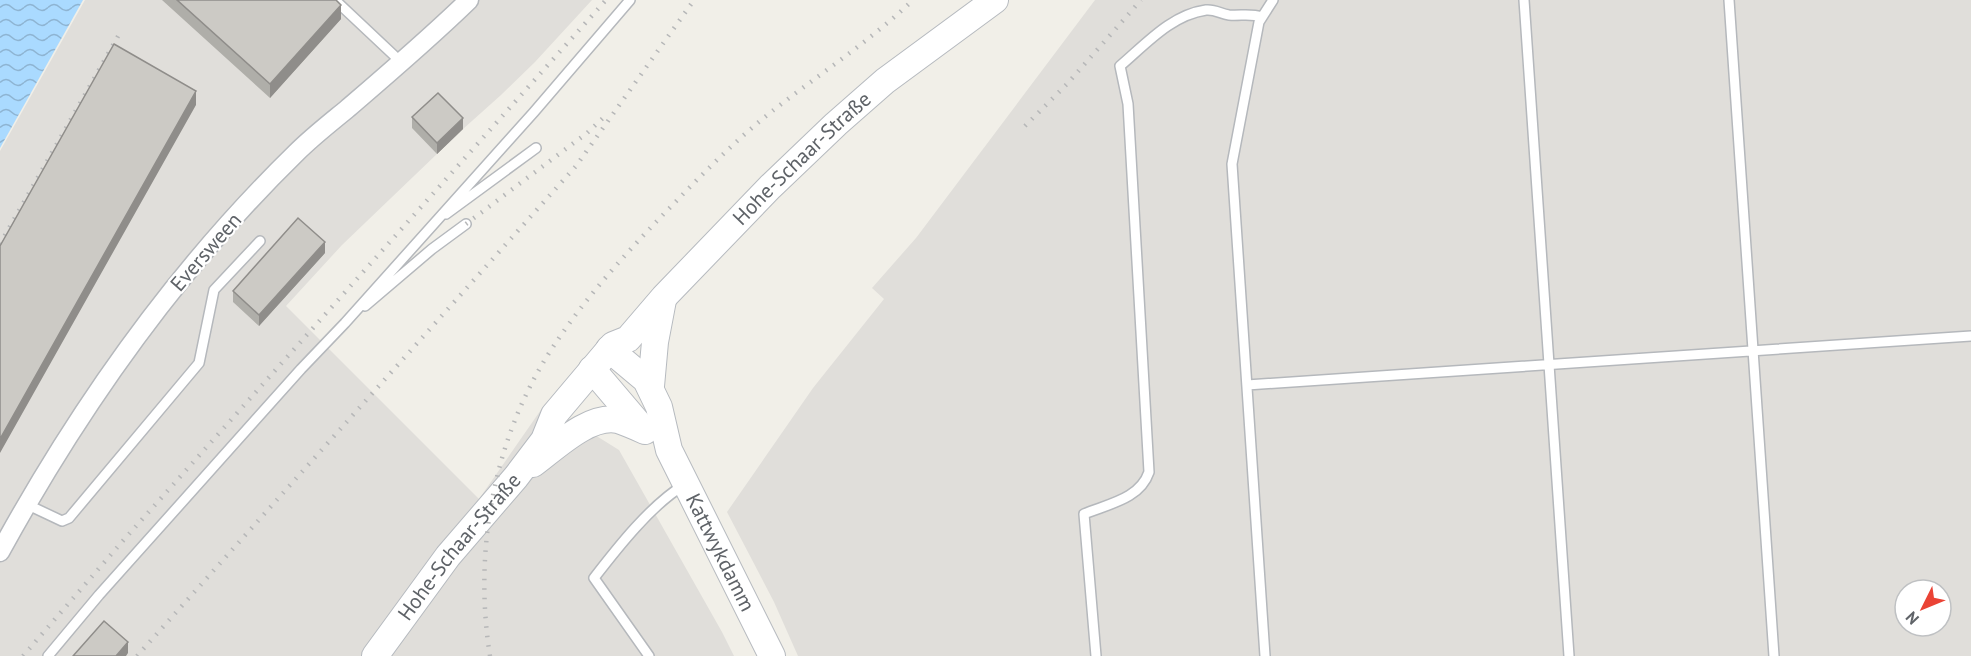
<svg xmlns="http://www.w3.org/2000/svg" width="1971" height="656" font-family="'PT Sans',sans-serif">
	<style>
		.industrial { fill: #e0deda; fill-rule: evenodd }
		.water { fill: url(#water-waves) }
		.lines { fill: none; stroke-linecap: round; stroke-linejoin: round }
		.service-casing { stroke: #b5b8bc; stroke-width: 12 }
		.minor-casing { stroke: #b5b8bc; stroke-width: 21 }
		.secondary-casing { stroke: #b6babf; stroke-width: 28 }
		.service { stroke: #fff; stroke-width: 9 }
		.minor { stroke: #fff; stroke-width: 18 }
		.secondary { stroke: #fff; stroke-width: 26 }
		.rail { stroke: #b6b7b8; stroke-width: 4.5; stroke-dasharray: 1.5 8; stroke-linecap: butt }
		.wall { fill: #afaea9 }
		.shaded-wall { fill: #8f8d8a }
		.building { fill: #cccac5; stroke: #8f8d8a; stroke-width: 1.5 }
		.labels { text-anchor: middle; stroke-width: 4.5; stroke-linejoin: round; paint-order: stroke }
		.street-label { font-size: 21px; fill: #5f6368; stroke: #fff }
	</style>
	<defs>
		<pattern id="water-waves" width="16" height="10" patternUnits="userSpaceOnUse" patternTransform="scale(1.5)"><rect width="16" height="10" fill="#aadaff"/><path d="M0 5q4-4 8 0t8 0" fill="none" stroke="#8eb4d2"/></pattern>
	</defs>
	<rect width="100%" height="100%" fill="#f1efe8"/>
	<!-- industrial -->
	<path class="industrial" d="M85 0H592L535 62 501 95 463 129 342 245 286 306 479 499 545 404 619 450 722 632 734 656H0V151Z
		M1095 0H1971V656H798L774 602 727 512 813 388 884 299 872 288 916 238ZM1905 590H1941V626H1905Z"/>
	<!-- water -->
	<path class="water" d="M0 0H83L0 148Z"/>
	<g class="lines">
		<defs>
			<path id="service" d="M335 0 401 62
				M1524 0 1569 656
				M1729 0 1774 656
				M446 214 536 148
				M365 306 432 249 466 224
				M1247 385 1971 336
				M26 504 62 521 69 518 199 363 214 290 260 241
				M48 656 99 595 301 369 345 323 534 112 630 0
				M649 656 594 578C618 547 651 505 684 485
				M1096 656 1084 514C1108 504 1140 499 1149 472L1128 104 1120 66C1146 44 1171 15 1206 10 1215 9 1221 14 1229 15 1241 16 1250 13 1262 17
				M1265 656 1232 164 1259 22 1273 0"/>
			<path id="minor" d="M0 552C80 406 177 269 296 153 312 137 330 123 347 109 389 73 430 38 469 0"/>
			<g id="secondary">
				<path id="s1" d="M609 349 646 380 659 407 669 450 772 656"/>
				<path d="M592 369 643 429"/>
				<path d="M651 386 655 342 663 300"/>
				<path d="M533 464C555 448 589 414 618 420 627 423 636 427 645 431"/>
				<path id="s2" d="M375 656 448 556 516 477 544 440 554 415 613 345 628 339 664 297 770 187 836 124 885 81 995 0"/>
			</g>
		</defs>
		<!-- service casing -->
		<use href="#service" class="service-casing"/>
		<!-- minor casing -->
		<use href="#minor" class="minor-casing"/>
		<!-- secondary casing -->
		<use href="#secondary" class="secondary-casing"/>
		<!-- service -->
		<use href="#service" class="service"/>
		<!-- minor -->
		<use href="#minor" class="minor"/>
		<!-- secondary -->
		<use href="#secondary" class="secondary"/>
		<!-- rail -->
		<path class="rail" d="M1025 126 1067 84 1141 0
			M466 224 587 133 604 117
			M0 244 121 31
			M23 656 121 543 606 0
			M137 656 576 166 694 0
			M490 656C473 550 494 434 555 344 584 300 620 260 656 222 690 187 723 152 760 121 810 80 866 45 913 0"/>
	</g>
	<!-- wall -->
	<path class="wall" d="M162 0H336L341 19 270 98Z
		M412 117 463 129 437 154 412 128Z
		M325 253 259 326 233 302V291Z"/>
	<!-- shaded-wall -->
	<path class="shaded-wall" d="M341 5V19L270 98V84Z
		M196 91V105L0 453V439Z
		M463 118V129L437 154V143Z
		M325 242V253L259 326V315Z
		M128 642V653L126 656H116Z"/>
	<!-- building -->
	<path class="building" d="M177 0H336L341 5 270 84Z
		M114 44 196 91 0 439V246Z
		M438 93 463 118 437 143 412 117Z
		M298 218 325 242 259 315 233 291Z
		M104 621 128 642 116 656H73Z"/>
	<g class="labels">
		<!-- street labels -->
		<g class="street-label">
			<text dy="7" stroke="none"><textPath href="#s2" startOffset="660">Hohe-Schaar-Straße</textPath></text>
			<text transform="translate(206 252) rotate(-49)" y="7">Eversween</text>
			<text dy="7" stroke="none"><textPath href="#s2" startOffset="138">Hohe-Schaar-Straße</textPath></text>
			<text dy="7" stroke="none"><textPath href="#s1" startOffset="237">Kattwykdamm</textPath></text>
		</g>
	</g>
	<!-- north arrow -->
	<g transform="translate(1923 608) rotate(227)"><circle r="28" fill="#ffffff" stroke="#bfc1c3" stroke-width="1.5"/>
	<path d="M0-4.5L10 22L0 15L-10 22Z" fill="#ea4335"/>
	<text y="-9" font-size="16" font-weight="bold" text-anchor="middle" fill="#5f6368">N</text>
	</g>
</svg>
